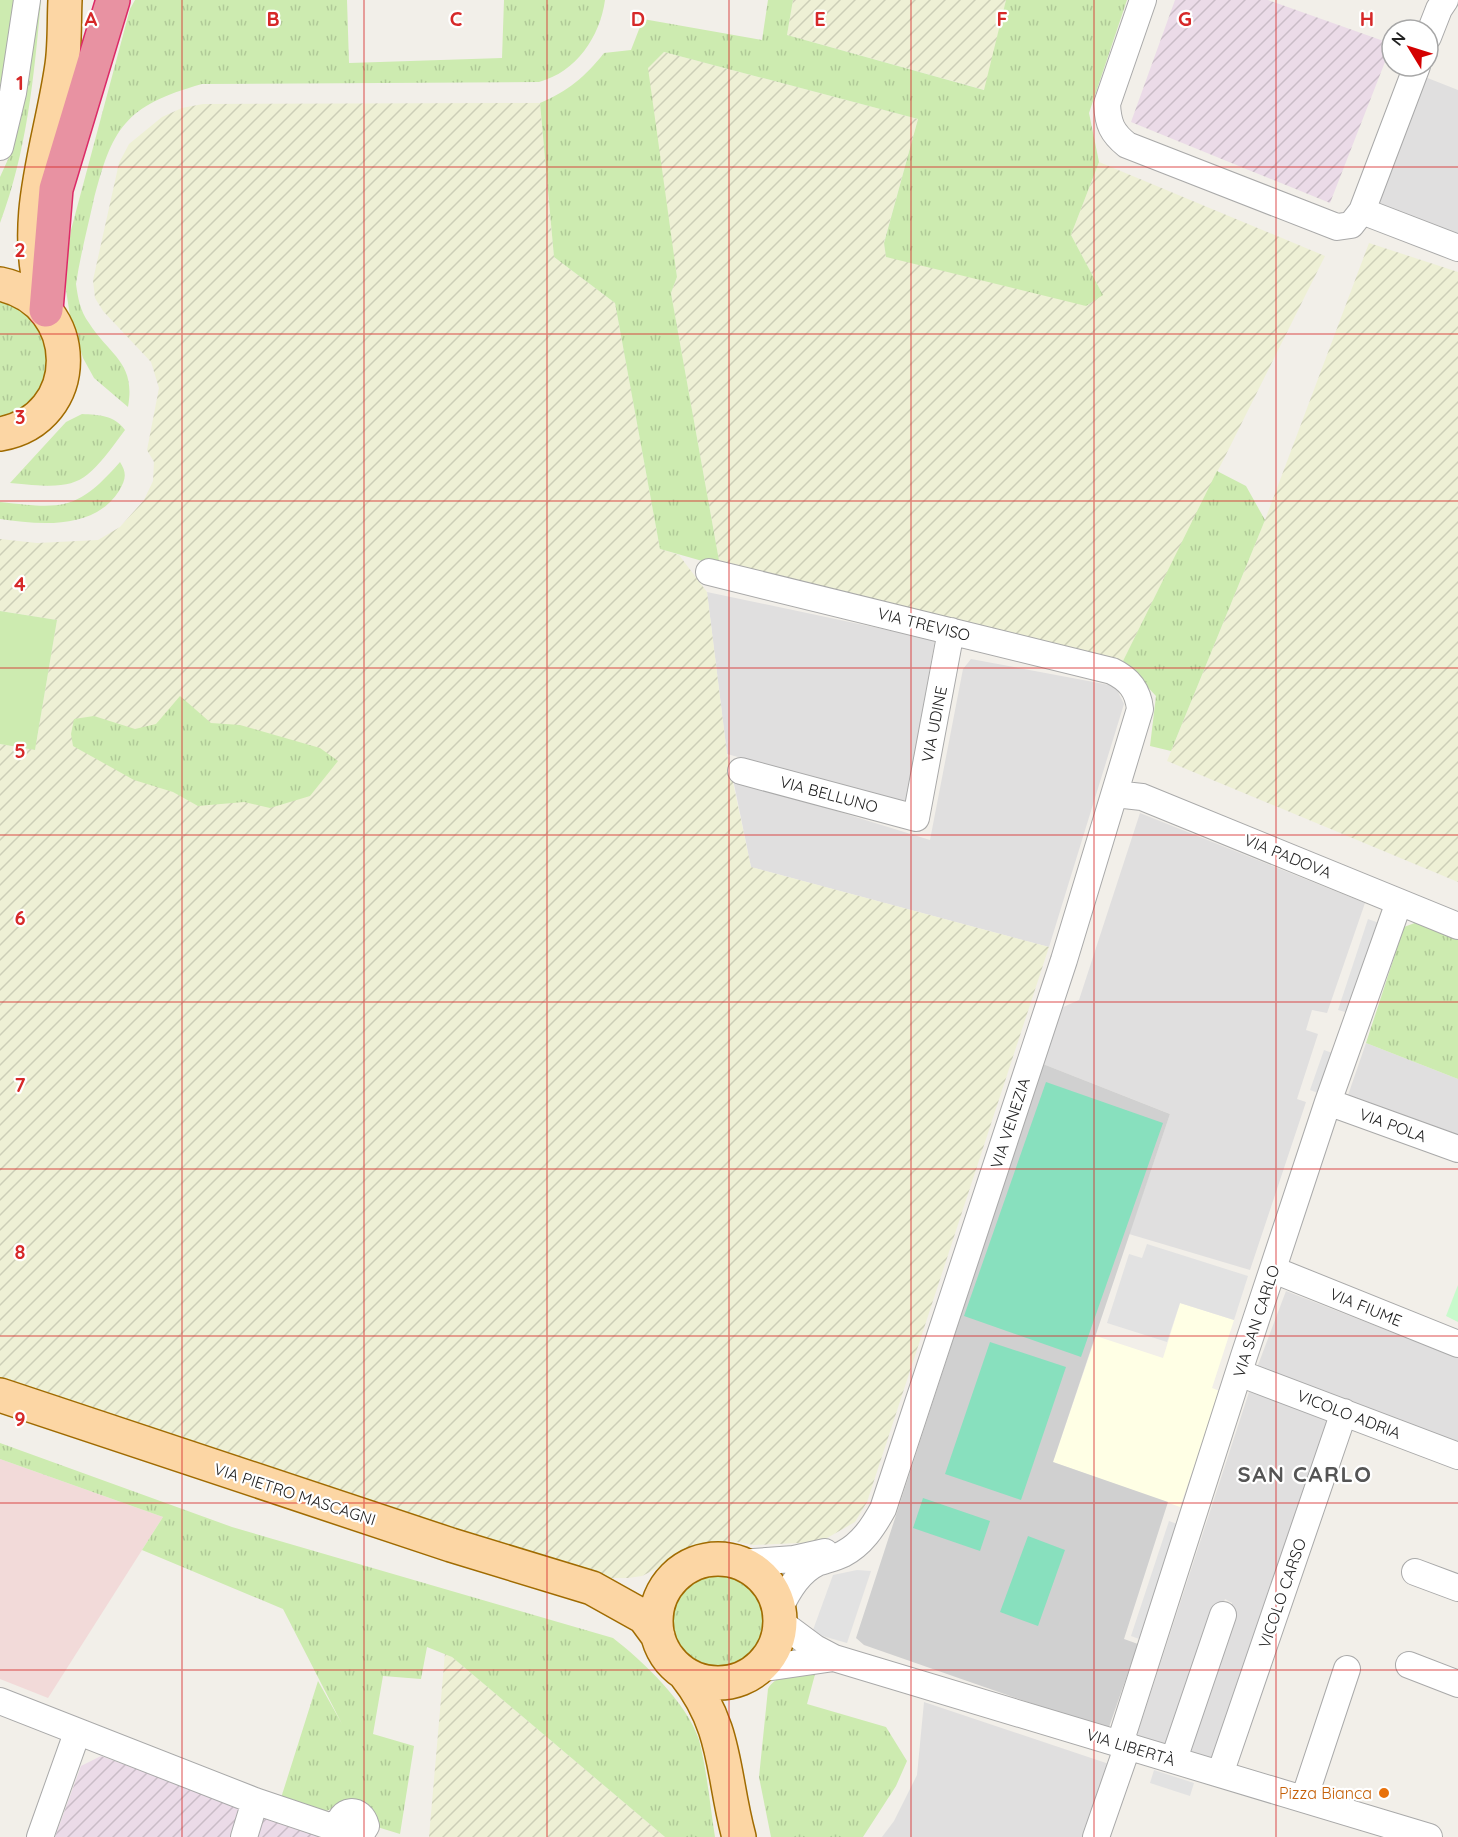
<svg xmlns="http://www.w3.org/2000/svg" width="1458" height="1837" font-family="Quicksand,sans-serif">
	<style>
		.residential { fill: #e0dfdf }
		.commercial { fill: #f2dad9 }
		.industrial { fill: url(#industrial-furrows) }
		.education { fill: #ffffe5 }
		.religious { fill: #d0d0d0 }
		.farmland { fill: url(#farmland-furrows) }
		.grass { fill: url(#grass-tufts) }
		.park { fill: url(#park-tufts) }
		.garden { fill: #cdebb0 }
		.pitch { fill: #88e0be }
		.parking { fill: #e2e2e2 }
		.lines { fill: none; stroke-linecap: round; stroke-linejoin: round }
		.minor-casing { stroke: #a9a9a9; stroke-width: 28 }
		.major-casing { stroke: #a06b00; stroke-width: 36 }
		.highway-casing { stroke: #dc2a67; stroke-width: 36 }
		.minor { stroke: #fff; stroke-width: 26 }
		.major { stroke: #fcd6a4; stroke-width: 33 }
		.highway { stroke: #e892a2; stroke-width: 33 }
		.grid { fill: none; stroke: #d62828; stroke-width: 1.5; stroke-opacity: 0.55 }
		.food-dot { fill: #e8710a; stroke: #fff; stroke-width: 2 }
		.labels { text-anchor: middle; stroke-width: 4.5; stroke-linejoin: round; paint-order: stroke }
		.street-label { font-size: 16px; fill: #222; stroke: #fff }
		.food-label { font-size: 16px; fill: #c56008; stroke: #fff; text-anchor: end }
		.district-label { font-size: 22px; font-weight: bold; letter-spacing: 1.5px; fill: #555; stroke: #fff }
		.grid-label { font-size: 20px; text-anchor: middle; font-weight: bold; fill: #d62828; stroke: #fff; stroke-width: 4.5; stroke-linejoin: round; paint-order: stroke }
	</style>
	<defs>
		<pattern id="industrial-furrows" width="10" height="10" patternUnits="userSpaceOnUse" patternTransform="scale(1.5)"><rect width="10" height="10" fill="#ebdbe8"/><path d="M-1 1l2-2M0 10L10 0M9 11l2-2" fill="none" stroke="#c9bcc7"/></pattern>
		<pattern id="farmland-furrows" width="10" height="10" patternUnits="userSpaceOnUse" patternTransform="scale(1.5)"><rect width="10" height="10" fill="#eef0d5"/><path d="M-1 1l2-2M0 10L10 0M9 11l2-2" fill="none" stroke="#ccceb7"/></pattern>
		<pattern id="grass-tufts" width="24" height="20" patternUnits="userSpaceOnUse" patternTransform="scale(1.5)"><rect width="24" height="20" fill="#cdebb0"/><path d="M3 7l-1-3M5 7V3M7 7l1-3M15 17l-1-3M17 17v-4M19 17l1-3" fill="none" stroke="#b0c997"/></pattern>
		<pattern id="park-tufts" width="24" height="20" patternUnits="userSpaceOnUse" patternTransform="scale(1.5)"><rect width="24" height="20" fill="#c8facc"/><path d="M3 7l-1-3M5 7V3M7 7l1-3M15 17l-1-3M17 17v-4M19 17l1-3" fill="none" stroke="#acd6af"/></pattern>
	</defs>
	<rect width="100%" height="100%" fill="#f2efe9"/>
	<!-- residential -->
	<path class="residential" d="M1425 77 1458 90V235L1376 203Z
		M707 592 935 640 906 802 727 754Z
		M971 659 1115 686 1124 704 1049 947 751 867 733 779 930 840 963 669Z
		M1140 813 1365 903 1327 1013 1312 1010 1306 1030 1318 1034 1297 1099 1306 1102 1250 1270 1129 1234 1170 1114 1043 1064 1061 1008 1079 1000Z
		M1366 1043 1458 1079V1140L1347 1098Z
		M1286 1291 1458 1358V1448L1255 1373Z
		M1250 1389 1336 1416 1219 1763 1183 1751 1232 1603 1225 1599 1174 1750 1136 1738Z
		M924 1702 1109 1764 1086 1837H882L894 1821 917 1775Z"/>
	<!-- commercial -->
	<path class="commercial" d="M0 1459 163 1517 48 1698 0 1679Z"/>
	<!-- industrial -->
	<path class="industrial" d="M1175 0H1268L1392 44 1330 203 1131 122Z
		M101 1756 320 1837H55L81 1766Z"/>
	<!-- education -->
	<path class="education" d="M1180 1303 1234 1320 1212 1388 1220 1391 1180 1507 1053 1462 1096 1336 1163 1358Z"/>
	<!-- religious -->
	<path class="religious" d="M1043 1064 1170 1114 1053 1462 1168 1502 1124 1639 1138 1644 1108 1730 864 1645 856 1638Z"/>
	<!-- farmland -->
	<path class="farmland" d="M793 0H1006L985 90 787 35Z
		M664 52 918 119 884 242 886 257 1103 295 1071 235 1099 162 1325 256 1123 661 720 566 671 293 677 277 647 68Z
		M540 103 554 257 615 303 660 549 679 555 707 592 727 754 751 867 1049 947 867 1502 855 1522 820 1542 754 1545 732 1541 707 1543 642 1576 628 1578H606L0 1383V744L35 750 57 620 0 611V539L37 543 98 540 120 527 144 500 153 481 154 462 147 450 159 388 151 362 103 311 95 298 93 280 119 163 129 144 162 117 182 108 203 104Z
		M1369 243 1458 272V882L1167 761 1265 520Z
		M445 1653 452 1657 665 1837H429Z"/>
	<!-- grass -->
	<path class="grass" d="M33 0H41C34 77 27 151 0 223V177L14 146 24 96Z
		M135 0H347L349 63 502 58 504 0H605C600 37 576 72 539 82L202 84C124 106 112 128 93 203 87 230 80 257 76 284 78 298 80 311 89 323 110 356 136 362 128 407L94 378 83 358 70 316 64 277 71 230 130 9Z
		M768 0H793L787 35 984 90 1006 0H1127L1089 113 1099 162 1071 235 1103 295 1086 306 886 257 884 243 918 119 664 52 648 68 677 277 671 293 720 566 660 549 615 303 554 257 540 103C568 91 585 77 604 53L631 50 643 19 762 40Z
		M0 299C13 304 27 309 36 321 60 354 45 412 0 418Z
		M82 414C99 415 114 415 125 430 83 487 80 490 10 483L66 422Z
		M120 462C127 473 126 479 119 491 94 530 41 525 0 519V502C63 509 77 511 120 462Z
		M1217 471 1246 486 1265 520 1171 751 1150 746 1156 696 1123 661Z
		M180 696 211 723 240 725 320 748 338 761 310 796 270 808 244 802 198 806 173 792 134 780 73 746 71 734 74 719 94 716 135 729 156 724Z
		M1420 921 1458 937V1079L1366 1043 1404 927Z
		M0 1443 232 1527 613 1638C642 1660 688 1704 699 1740 707 1771 710 1805 715 1837H665L452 1657 427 1647 421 1679 383 1676 373 1734 414 1746 400 1834 374 1826 350 1801 324 1812 281 1798 318 1681 342 1724 283 1609 142 1550 163 1517 0 1459Z
		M664 1621a53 53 0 1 1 106 0a53 53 0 1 1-106 0Z
		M817 1667 807 1704 886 1727 907 1761 896 1786 863 1837H771L759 1777 768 1689C775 1674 803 1671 817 1667Z"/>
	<!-- park -->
	<path class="park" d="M1458 1285V1322L1446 1316Z"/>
	<!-- garden -->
	<path class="garden" d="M0 0H16L0 87Z
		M0 611 57 620 35 750 0 744Z"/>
	<!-- pitch -->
	<path class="pitch" d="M1046 1082 1163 1123 1081 1357 964 1316Z
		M990 1342 1066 1367 1021 1500 945 1474Z
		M923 1498 990 1521 980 1551 913 1528Z
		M1028 1536 1065 1550 1038 1626 1000 1612Z"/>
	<!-- parking -->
	<path class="parking" d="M1368 919 1379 923 1349 1013 1338 1010Z
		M1324 1050 1335 1054 1321 1094 1310 1090Z
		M1147 1244 1248 1276 1234 1320 1180 1303 1167 1342 1107 1323 1129 1254 1142 1258Z
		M1169 1521 1180 1525 1142 1640 1131 1636Z
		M857 1570 871 1571 847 1643 819 1635 813 1630 833 1575Z
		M1154 1770 1194 1783 1190 1796 1150 1783Z"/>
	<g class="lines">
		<defs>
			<path id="minor" d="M1143 0 1107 104C1108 124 1112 133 1127 145L1337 227 1351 225 1362 211 1417 66
				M1428 37 1439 9 1445 0
				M0 147 13 93 27 0
				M1362 211 1458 248
				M709 572 1112 671C1129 679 1138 690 1140 709L1064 960 883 1509C873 1527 862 1544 843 1554 835 1558 825 1560 817 1563 798 1572 787 1592 779 1610
				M741 771 916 818 951 631
				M1115 794 1142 797 1458 926
				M1328 1102 1458 1149
				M1274 1270 1458 1344
				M1239 1373 1458 1456
				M739 1563 794 1559 825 1552
				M1415 1572 1458 1588
				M780 1622 815 1648 834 1658 1429 1837
				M1409 1665 1458 1684
				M758 1669 834 1658
				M0 1701 255 1801 338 1829
				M1120 1743 1244 1356 1328 1102 1399 902
				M1174 1759 1223 1615
				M1220 1774 1344 1412
				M1304 1799 1347 1669
				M40 1837 77 1733
				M244 1837 255 1801
				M345 1837 338 1829C339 1808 361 1806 366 1826L359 1837
				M1096 1837 1128 1745"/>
			<path id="major" d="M0 284C84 302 85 419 0 434
				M43 297C20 218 51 143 62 65 65 44 64 21 65 0
				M0 1395 451 1545 592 1588 644 1617 658 1636
				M656 1621a62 62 0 1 1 124 0a62 62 0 1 1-124 0Z
				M685 1674C728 1728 722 1775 739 1837"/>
			<path id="highway" d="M46 310 56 189 113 0"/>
		</defs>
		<!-- minor casing -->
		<use href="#minor" class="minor-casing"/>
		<!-- major casing -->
		<use href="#major" class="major-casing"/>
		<!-- highway casing -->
		<use href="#highway" class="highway-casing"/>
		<!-- minor -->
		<use href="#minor" class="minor"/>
		<!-- major -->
		<use href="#major" class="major"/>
		<!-- highway -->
		<use href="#highway" class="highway"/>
	</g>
	<!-- grid -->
	<path class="grid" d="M182 0V1837M364 0V1837M547 0V1837M729 0V1837M911 0V1837M1094 0V1837M1276 0V1837M0 167H1458M0 334H1458M0 501H1458M0 668H1458M0 835H1458M0 1002H1458M0 1169H1458M0 1336H1458M0 1503H1458M0 1670H1458"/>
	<!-- markers -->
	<circle class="food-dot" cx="1384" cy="1793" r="6"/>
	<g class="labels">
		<!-- street labels -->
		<g class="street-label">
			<text transform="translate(924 624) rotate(14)" y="6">VIA TREVISO</text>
			<text transform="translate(934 724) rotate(-79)" y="6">VIA UDINE</text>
			<text transform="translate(829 794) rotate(15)" y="6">VIA BELLUNO</text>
			<text transform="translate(1288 856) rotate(22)" y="6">VIA PADOVA</text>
			<text transform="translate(1010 1123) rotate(-72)" y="6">VIA VENEZIA</text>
			<text transform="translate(1393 1125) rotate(20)" y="6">VIA POLA</text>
			<text transform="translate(1366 1307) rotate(22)" y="6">VIA FIUME</text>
			<text transform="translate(1256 1321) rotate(-72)" y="6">VIA SAN CARLO</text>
			<text transform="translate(1349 1414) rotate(21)" y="6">VICOLO ADRIA</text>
			<text transform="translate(295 1494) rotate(18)" y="6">VIA PIETRO MASCAGNI</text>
			<text transform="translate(1282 1593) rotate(-71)" y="6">VICOLO CARSO</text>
			<text transform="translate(1131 1747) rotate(17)" y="6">VIA LIBERTÀ</text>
		</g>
		<!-- food labels -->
		<g class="food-label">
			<text x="1372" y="1799">Pizza Bianca</text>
		</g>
		<!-- district labels -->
		<g class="district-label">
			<text x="1305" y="1482">SAN CARLO</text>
		</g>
	</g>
	<g class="grid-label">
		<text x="91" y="26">A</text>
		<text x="273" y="26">B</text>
		<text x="456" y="26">C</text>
		<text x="638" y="26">D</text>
		<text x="820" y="26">E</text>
		<text x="1002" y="26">F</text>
		<text x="1185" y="26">G</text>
		<text x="1367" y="26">H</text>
		<text x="20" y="90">1</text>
		<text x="20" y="257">2</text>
		<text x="20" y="424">3</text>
		<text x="20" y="591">4</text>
		<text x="20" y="758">5</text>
		<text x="20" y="925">6</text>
		<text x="20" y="1092">7</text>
		<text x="20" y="1259">8</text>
		<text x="20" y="1426">9</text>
	</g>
	<!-- north arrow -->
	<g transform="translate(1410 48) rotate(308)"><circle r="28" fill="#ffffff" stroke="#a7a7a7" stroke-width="1.5"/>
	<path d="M0-4.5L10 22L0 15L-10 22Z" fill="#d40000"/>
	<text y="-9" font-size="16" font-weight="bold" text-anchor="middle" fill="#222222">N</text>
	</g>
</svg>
